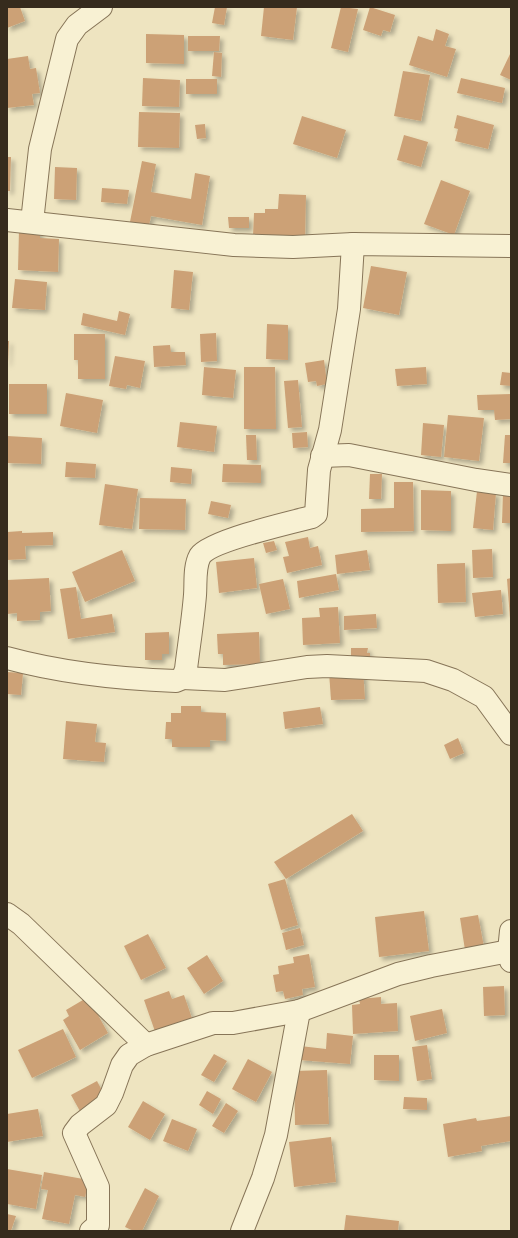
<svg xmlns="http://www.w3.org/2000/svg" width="518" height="1238" font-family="'Times New Roman',serif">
<defs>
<filter id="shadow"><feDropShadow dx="3.5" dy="3.5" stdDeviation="2" flood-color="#0004"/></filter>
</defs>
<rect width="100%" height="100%" fill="#eee4c0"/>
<g fill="#cca176" filter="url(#shadow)">
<path d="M7,7H20L25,21L7,28Z"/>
<path d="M215,7H227L224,25L212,23Z"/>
<path d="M264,7H297L293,40L261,36Z"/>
<path d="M341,7L358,9L348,52L331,48Z"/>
<path d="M370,7L395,15L390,32L383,30L381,36L363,30Z"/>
<path d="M436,29L449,34L445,46L456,49L447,77L409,65L418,36L433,41Z"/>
<path d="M146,34L184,35V64L146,63Z"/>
<path d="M188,36H220L219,51H188Z"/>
<path d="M214,52L222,53L221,77L212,76Z"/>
<path d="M511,52V80L500,75Z"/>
<path d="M28,56L30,69L36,68L40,93L32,94L34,105L7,108V59Z"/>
<path d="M403,71L430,75L421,121L394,116Z"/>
<path d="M143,78L180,80L179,107L142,106Z"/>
<path d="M461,78L505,88L502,103L457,93Z"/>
<rect x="186" y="79" width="31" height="15"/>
<path d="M139,112L180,113L179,148L138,147Z"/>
<path d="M457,115L494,125L488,149L455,141L458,129L454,128Z"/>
<path d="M302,116L346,130L337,158L293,144Z"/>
<path d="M205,124L206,138L197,139L195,125Z"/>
<path d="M404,135L428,142L421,167L397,160Z"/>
<path d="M7,157H11L10,191H7Z"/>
<path d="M142,161L156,164L151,192L191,199L195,173L210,176L202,225L151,216L148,230L129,227Z"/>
<path d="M55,167L77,168L76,200L54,199Z"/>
<path d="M441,180L470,191L454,235L424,224Z"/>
<path d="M102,188L129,190L127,204L101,202Z"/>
<path d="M279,194L306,195L305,238L253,236L254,213H265V209H278Z"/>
<path d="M228,217H249V228H229Z"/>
<path d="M19,230H40V238L59,239L58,272L18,270Z"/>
<path d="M371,266L407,272L399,315L363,308Z"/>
<path d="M174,270L193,272L189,310L171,308Z"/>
<path d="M15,279L47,282L45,310L12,308Z"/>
<path d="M119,311L130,314L125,335L81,325L83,313L117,321Z"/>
<path d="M267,324L288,325V360L266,359Z"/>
<path d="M216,333L217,361L201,362L200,334Z"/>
<path d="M74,334H105V379H78V360H74Z"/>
<path d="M7,341H9L8,363H7Z"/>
<path d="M170,345L171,352H185L186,365L154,367L153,346Z"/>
<path d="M115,356L145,361L140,388L127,385L126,389L109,386Z"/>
<path d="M324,360L327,384L317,386L316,381L308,382L305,363Z"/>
<path d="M204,367L236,370L233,398L202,395Z"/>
<path d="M244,367H275L276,429H244Z"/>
<path d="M426,367L427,384L397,386L395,369Z"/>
<path d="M502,372L511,373V386L500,385Z"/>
<path d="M298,380L302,427L288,428L284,381Z"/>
<rect x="9" y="384" width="38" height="30"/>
<path d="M66,393L103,400L97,433L60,426Z"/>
<path d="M511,394V419L495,420L494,410H478L477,395Z"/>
<path d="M448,415L484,418L479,461L444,457Z"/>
<path d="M180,422L217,426L214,452L177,447Z"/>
<path d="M423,423L444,425L441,457L421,455Z"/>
<path d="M307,432L308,447L293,448L292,433Z"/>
<path d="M246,435H256L257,460H247Z"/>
<path d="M505,435H511V463H503Z"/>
<path d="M7,436L42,438L41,464L7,463Z"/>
<path d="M66,462L96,464L95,478L65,477Z"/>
<path d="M223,464L261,465V483L222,482Z"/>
<path d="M171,467L192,469L191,484L170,482Z"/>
<path d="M370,474H382L381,499H369Z"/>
<path d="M394,482H413L414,531L361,532V509L394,508Z"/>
<path d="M105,484L138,489L132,529L99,525Z"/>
<path d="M421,490L451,491V531L421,530Z"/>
<path d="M477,491L496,493L493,530L473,528Z"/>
<path d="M503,492H511V523H502Z"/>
<path d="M140,498L186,499L185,530L139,529Z"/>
<path d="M211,501L231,505L228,518L208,514Z"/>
<path d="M22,531V533L53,532V545L25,546L26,559L7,560V532Z"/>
<path d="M308,537L310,548L318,546L322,565L287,573L283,557L289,556L285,542Z"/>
<path d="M274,541L277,550L266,553L263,543Z"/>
<path d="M492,549L493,577L473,578L472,550Z"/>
<path d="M122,550L135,581L85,602L72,572Z"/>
<path d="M367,550L370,570L337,574L335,555Z"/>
<path d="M254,558L257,588L219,593L216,562Z"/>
<path d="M465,563L466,602L438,603L437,564Z"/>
<path d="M336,574L339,590L299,598L297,581Z"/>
<path d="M49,578L51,611L40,612V620L17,621V613L7,614V580Z"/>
<path d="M511,578V619H510L507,579Z"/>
<path d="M283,579L290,609L266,614L259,584Z"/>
<path d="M76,587L81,619L112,614L115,632L68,639L60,589Z"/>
<path d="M501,590L503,614L475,617L472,593Z"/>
<path d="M338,607L340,643L303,645L302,618L320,617L319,608Z"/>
<path d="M376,614L377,628L344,630V616Z"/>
<path d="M169,632V654H162V660H145V633Z"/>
<path d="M259,632L260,664L223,665V654H218L217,634Z"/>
<path d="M351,648H368L367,653H370V659L351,661Z"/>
<path d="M363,669L365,699L331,700L329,672Z"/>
<path d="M7,672L23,673L21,695L7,694Z"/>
<path d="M181,706H201V712L226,713V741L210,740V747H172V739H165L166,722H171V713H181Z"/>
<path d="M320,707L323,724L285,729L283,712Z"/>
<path d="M66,721L97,724L95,742L106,743L104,762L63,759Z"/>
<path d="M458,738L464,753L450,759L444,745Z"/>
<path d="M352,814L363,831L286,879L274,862Z"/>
<path d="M285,879L298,925L281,930L268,884Z"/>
<path d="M424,911L429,951L379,957L375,917Z"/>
<path d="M478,915L484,947L465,950L460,918Z"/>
<path d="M300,928L304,945L286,950L282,933Z"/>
<path d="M148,934L166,968L141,980L124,946Z"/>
<path d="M309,954L315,987L302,989L303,995L285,999L283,991L276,992L273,975L279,974L278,966L294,963L293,957Z"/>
<path d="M207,955L223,981L204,994L187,968Z"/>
<path d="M504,986L505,1015L484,1016L483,987Z"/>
<path d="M169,991L172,999L184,995L195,1027L158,1040L144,1000Z"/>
<path d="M88,997L108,1033L80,1050L63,1020L69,1016L66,1010Z"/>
<path d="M381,997V1004L397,1003L398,1031L353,1034L352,1005L360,1004L359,999Z"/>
<path d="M442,1009L447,1033L415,1041L410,1016Z"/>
<path d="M63,1029L76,1057L32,1078L18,1050Z"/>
<path d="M327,1033L353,1036L350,1064L299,1060L300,1046L326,1049Z"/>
<path d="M427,1045L432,1079L417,1081L412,1047Z"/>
<path d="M214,1054L227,1061L214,1082L201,1075Z"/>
<path d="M374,1055H399V1081L374,1080Z"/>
<path d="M248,1059L272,1072L256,1102L232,1089Z"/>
<path d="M327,1070L329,1124L295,1125L294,1071Z"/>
<path d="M97,1081L107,1100L81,1113L71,1095Z"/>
<path d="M207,1091L221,1099L213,1114L199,1105Z"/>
<path d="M404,1097L427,1098V1110L403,1109Z"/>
<path d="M143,1101L165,1114L150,1140L128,1127Z"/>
<path d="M226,1103L238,1111L224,1133L212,1126Z"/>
<path d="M38,1109L43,1136L7,1142V1114Z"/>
<path d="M511,1116V1141L481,1146L482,1151L448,1157L443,1124L476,1118L477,1121Z"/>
<path d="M172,1119L197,1129L188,1151L163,1141Z"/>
<path d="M331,1137L336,1182L294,1187L289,1142Z"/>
<path d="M7,1169L42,1175L36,1209L7,1204Z"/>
<path d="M44,1172L89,1180L85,1197L75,1195L69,1224L42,1219L48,1190L41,1189Z"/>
<path d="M145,1188L159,1196L142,1231H134L125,1227Z"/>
<path d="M7,1214L16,1216L11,1231H7Z"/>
<path d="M346,1215L399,1221L398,1231H344Z"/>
</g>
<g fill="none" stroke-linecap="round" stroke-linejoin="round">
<defs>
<g id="street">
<path d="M7,220L234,245L293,247L353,244L511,246"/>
<path d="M32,222L40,149L67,39L77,25L101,7"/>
<path d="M322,456L349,455L476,480L511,485"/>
<path d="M7,658C62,673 119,679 176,681L183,678L186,669C189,644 193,620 195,595C196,583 194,567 200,556C210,541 292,522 312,517L316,514L319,470L330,430L349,309L353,244"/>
<path d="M183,678L225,680L307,667L327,666L426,671L453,680L484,697L511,734"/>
<path d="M7,914L21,924L146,1045"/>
<path d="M511,931L509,951L511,961"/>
<path d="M91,1231L98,1225V1187L74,1133L80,1125L106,1105L112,1093L122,1065L129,1055L146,1045L213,1023H233L299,1011L398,974L431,966L509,951"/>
<path d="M242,1231L263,1178L276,1135L299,1011"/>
</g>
</defs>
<use href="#street" stroke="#877558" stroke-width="24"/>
<use href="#street" stroke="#f8f1d3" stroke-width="22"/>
</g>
<rect width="518" height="1238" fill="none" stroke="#362b1d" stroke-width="16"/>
</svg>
